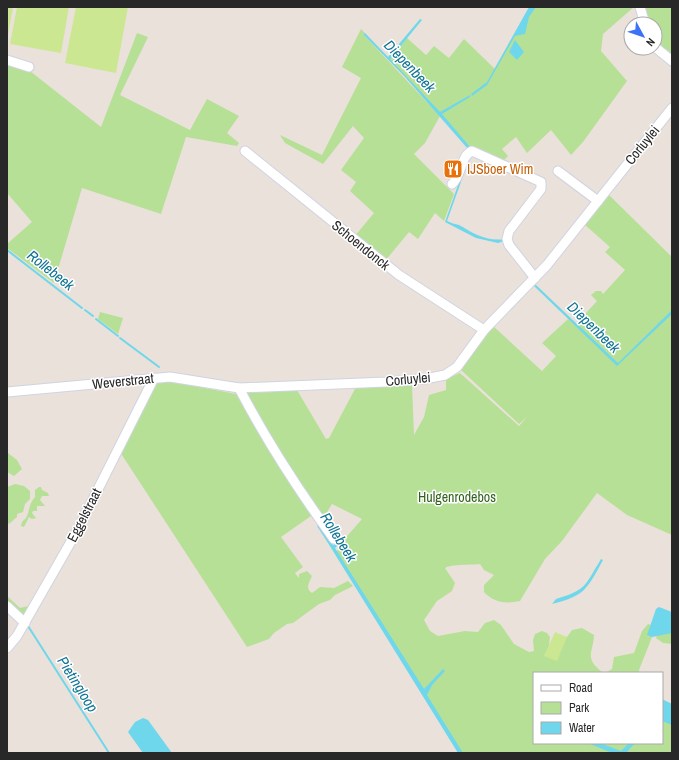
<svg xmlns="http://www.w3.org/2000/svg" width="679" height="760" font-family="'Archivo Narrow',sans-serif">
<rect width="100%" height="100%" fill="#eae1da"/>
<g fill="#b7e097">
<path d="M530,7H634L603,34L601,51L627,81L583,142L571,155L551,130L527,153L516,137L502,149L508,156L503,161L471,148L389,59L407,38L426,55L434,46L449,58L464,39L495,69Z"/>
<path d="M642,7H672V58L655,43V24H647Z"/>
<path d="M361,29L365,33L363,34L440,116L425,143L414,154L454,194L444,221L435,213L418,239L409,232L385,261L354,237L374,213L350,191L356,182L341,170L364,138L353,126L323,164L285,143L280,135L322,155L361,78L342,67Z"/>
<path d="M137,33L148,37L120,95L190,130L207,99L239,116L227,133L239,143L237,146L186,137L161,214L82,188L54,283L7,248V244L32,222L7,193V63L30,71L101,127Z"/>
<path d="M609,195L672,257V535L627,515L597,493L562,541L545,559L520,601C507,604 494,603 484,592V585L494,575L484,570L480,564C472,565 451,564 445,568L455,583L452,591L437,601L424,620L430,631L438,636L465,631L478,632L485,623L494,620L501,625L514,644L529,652L534,651L533,640L535,634L542,631L547,633L550,637L549,645L567,637L572,630L582,628L594,635C593,654 584,657 602,672H607L612,669L614,657L634,653L642,631L648,624L654,626V632L639,670L640,673H534V743H662V714L672,723V753H459L336,553L342,542L362,519L332,504L322,520L242,393L297,390L326,439L329,438L356,387L412,385L414,435L424,417L429,395L446,390V379L460,373L519,426L527,417L519,424L461,370L493,326L542,371L556,356L542,343L568,319L575,325L597,301L591,295L596,291H601L603,294L625,270L605,252L610,247L585,225Z"/>
<path d="M100,312L123,318L118,334L98,319Z"/>
<path d="M169,381L236,394L252,422L311,516L281,537L303,567L295,573L299,578V574L307,571L312,576C309,583 305,588 312,593L320,587L334,588L348,581L353,586L335,595L330,600L319,604L293,623L287,624L274,633L269,639L247,647L120,452L155,383Z"/>
<path d="M7,444L8,453L17,460L22,469L14,476L7,472Z"/>
<path d="M15,484L24,486L30,491V499L25,504L23,512L17,514V517L9,524L7,522V487Z"/>
<path d="M39,487H41L42,490L48,493L49,496H42L40,500L45,506H37V511H33L32,513L36,518L32,519L29,517L24,527L21,526C22,521 23,521 26,518C30,511 28,505 35,497V490Z"/>
<path d="M53,563L55,565L25,614H22L7,603V596L20,608L29,606Z"/>
<path d="M672,626V644L663,643L656,638L659,630Z"/>
</g>
<g fill="#cce792">
<path d="M7,7H13L7,41Z"/>
<path d="M17,7H69L61,53L10,44Z"/>
<path d="M76,7H128L116,73L65,63Z"/>
<path d="M555,632L567,637L557,661L544,656Z"/>
</g>
<g fill="#6ed7eb">
<path d="M529,7H536L529,17L525,34L515,36L487,85L472,96L471,94L487,82Z"/>
<path d="M420,19L422,20L390,59L440,112L470,95V97L442,114L471,148L468,149L406,78L363,34L365,33L388,57Z"/>
<path d="M515,40L524,52L517,60L509,52Z"/>
<path d="M472,155L466,168L447,221C451,223 455,224 459,225C473,233 487,242 504,239V241L498,243L476,238L445,222L465,165Z"/>
<path d="M536,285L618,363L672,310V314L617,366L534,286Z"/>
<path d="M319,525L333,545L340,541L341,542L335,548L424,689L443,669L445,671L432,685L427,695L463,753H458L328,543L317,526Z"/>
<path d="M601,559L603,560C587,589 585,596 552,604L556,599C587,590 585,585 601,559Z"/>
<path d="M659,607L672,612V633L652,637L647,635L656,609Z"/>
<path d="M662,699L672,704V725L662,721Z"/>
<path d="M143,718L148,720L172,753H143L128,732L135,722Z"/>
<path d="M588,743H600L621,751L629,743H635L626,753H612Z"/>
</g>
<g fill="none" stroke-linecap="round" stroke-linejoin="round">
<g stroke="#6ed7eb" stroke-width="2">
<path d="M7,250L82,308"/>
<path d="M85,310L93,316"/>
<path d="M96,319L118,336"/>
<path d="M120,338L159,367"/>
<path d="M28,626L109,753"/>
</g>
<defs>
<g id="minor">
<path d="M640,7L645,24"/>
<path d="M655,47L672,61"/>
<path d="M7,60L29,67"/>
<path d="M245,151L399,275L484,330"/>
<path d="M558,171L598,201"/>
<path d="M452,184C462,176 460,156 472,151L541,182V189L509,231L507,239L509,245L535,278"/>
<path d="M239,388C266,440 299,491 334,539"/>
<path d="M7,392L170,377L239,388L386,382L425,379L445,375L457,367L484,330L547,265L672,108"/>
<path d="M7,606L25,623"/>
<path d="M7,648L17,636L77,531L154,378"/>
</g>
</defs>
<use href="#minor" stroke="#cfd4e1" stroke-width="11"/>
<use href="#minor" stroke="#fff" stroke-width="9"/>
</g>
<defs>
<symbol id="restaurant-square" viewBox="-11 -11 22 22"><rect x="-9" y="-9" width="18" height="18" rx="4" fill="#e8710a" stroke="#fff"/><path d="M-5-6h1v4h1v-4h1v4h1v-4h1v5L-1.5 .5V6h-2V.5L-5-1ZM5-6V6H3V1.5H1.5Q1.5-4 5-6Z" fill="#fff"/></symbol>
</defs>
<g fill-rule="evenodd">
<use href="#restaurant-square" x="442" y="158" width="22" height="22"/>
</g>
<g text-anchor="middle" dominant-baseline="central" stroke-width="3" stroke-linejoin="round" paint-order="stroke">
<g font-size="14" fill="#282828" stroke="#fff">
<text transform="translate(642 145) rotate(-51)">Corluylei</text>
<text transform="translate(361 245) rotate(39)">Schoendonck</text>
<text transform="translate(408 379) rotate(-5)">Corluylei</text>
<text transform="translate(123 381) rotate(-6)">Weverstraat</text>
<text transform="translate(84 515) rotate(-63)">Eggelstraat</text>
</g>
<g font-size="14" fill="#c56008" stroke="#fff" text-anchor="start">
<text x="467" y="169">IJSboer Wim</text>
</g>
<g font-size="14" fill="#31621b" stroke="#fff">
<text x="457" y="497">Hulgenrodebos</text>
</g>
<g font-size="15" font-style="italic" fill="#107494" stroke="#fff">
<text transform="translate(410 66) rotate(46)">Diepenbeek</text>
<text transform="translate(51 270) rotate(38)">Rollebeek</text>
<text transform="translate(594 327) rotate(44)">Diepenbeek</text>
<text transform="translate(339 537) rotate(58)">Rollebeek</text>
<text transform="translate(78 684) rotate(58)">Pietingloop</text>
</g>
</g>
<rect width="679" height="760" fill="none" stroke="#282828" stroke-width="16"/>
<rect x="533" y="672" width="130" height="72" fill="#ffffff" stroke="#a9a9a9"/>
<rect x="541" y="685" width="20" height="6" fill="#ffffff" stroke="#a9a9a9"/>
<text x="569" y="692" font-size="12" fill="#282828">Road</text>
<rect x="541" y="702" width="20" height="12" fill="#b7e097" stroke="#a9a9a9"/>
<text x="569" y="712" font-size="12" fill="#282828">Park</text>
<rect x="541" y="722" width="20" height="12" fill="#6ed7eb" stroke="#a9a9a9"/>
<text x="569" y="732" font-size="12" fill="#282828">Water</text>
<g transform="translate(643 36) rotate(130)"><circle r="19" fill="#ffffff" stroke="#a9a9a9"/>
<path d="M0-3L7 15L0 10L-7 15Z" fill="#3c72f5"/>
<text y="-6" font-size="11" font-weight="bold" text-anchor="middle" fill="#282828">N</text>
</g>
</svg>
